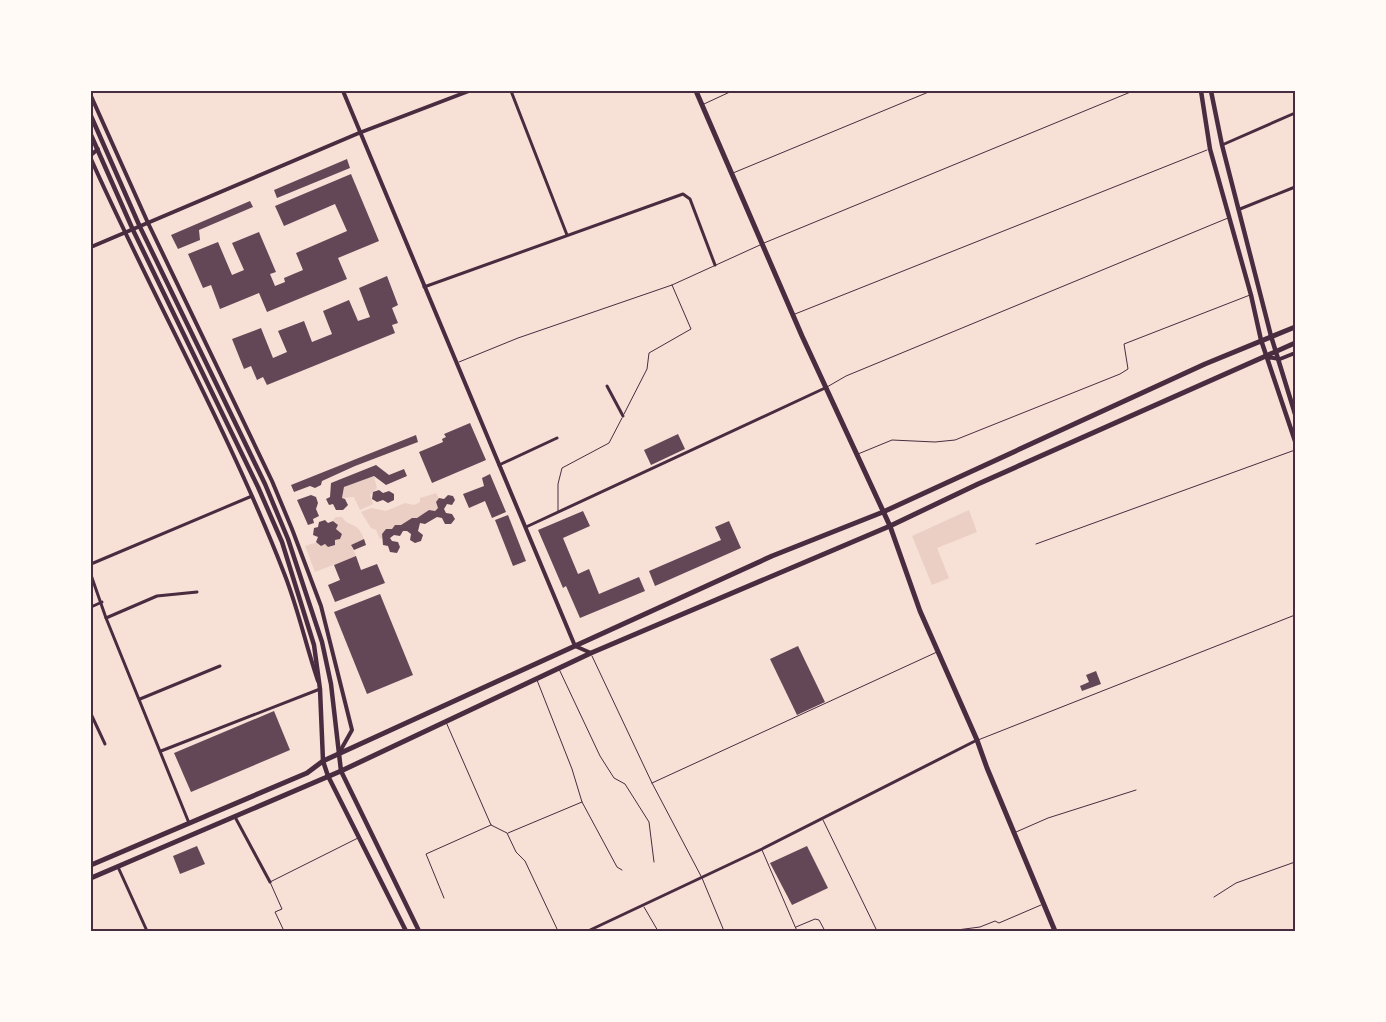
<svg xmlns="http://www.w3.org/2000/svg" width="1386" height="1022" font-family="'Titillium Web',sans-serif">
<rect width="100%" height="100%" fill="#f7e1d7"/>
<g fill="#ebcfc5">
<path d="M374,476L377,488L370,495L373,504L360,510L354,497L342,498L344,487Z"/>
<path d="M436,493L439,498L436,502L438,508L435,511L429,510L417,518H412L401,525H395L392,529H386L383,534L384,538L380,539L376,530L371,528L361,512L371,508L386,511L405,503L414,505L420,502V498Z"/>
<path d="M969,510L977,532L937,548L949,578L932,585L912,536Z"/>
<path d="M336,517H342C349,528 357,520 364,539L351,545L356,556L315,572L305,546C314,543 321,540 328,547L335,545V540L340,539L342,534L336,529L338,525L333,520Z"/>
</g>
<g fill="#644757">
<path d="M347,159L350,168L277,198L274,190Z"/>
<path d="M351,174L379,241L338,258L347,279L267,312L259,293L220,309L211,285L203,288L188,254L218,242L232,275L244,270L232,243L259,232L276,272L270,274L275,286L285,282L284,278L303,270L296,253L347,231L335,204L284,226L275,206Z"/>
<path d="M250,201L253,207L199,230L200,240L178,249L171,235Z"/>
<path d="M387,276L398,305L392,308L398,323L392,325L395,333L267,385L263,377L257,380L251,366L244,369L232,339L261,328L273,358L287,352L278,331L304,321L312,342L332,334L323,311L349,300L358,321L370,317L359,288Z"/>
<path d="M470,423L486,460L432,483L419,452L443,442L442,439L446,437L444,434Z"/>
<path d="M678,434L685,449L651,465L644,450Z"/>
<path d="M416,435L418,442L355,466L322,481L321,485L315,488L310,486L294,492L291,485Z"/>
<path d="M376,465L389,475L404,469L407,476L386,485L374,476L344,487L342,498L345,499L348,505L343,510H336L333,504L329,505L326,499L330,497L331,483Z"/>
<path d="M490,474L506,512L492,518L485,501L469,508L463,494L484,486L482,478Z"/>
<path d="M379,490L383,493L389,491L394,494V500L388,503L383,500L377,502L372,499L373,492Z"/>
<path d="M311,495L316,497L318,503L316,509L319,516L313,519L314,523L308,525L297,500Z"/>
<path d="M448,495L453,496L455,500L452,505L447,504L444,509L446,513L452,514L455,519L451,524H445L442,518L437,517L425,524L420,523L418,531L423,535L421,541L415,543L410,540L411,534L407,531H403L400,536L394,535L390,538L392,541L398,542L400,547L397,553L390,552L388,546L383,545L382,534L386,529H392L395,525H401L412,518H417L429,510L435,511L438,508L436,502L439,498L444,499Z"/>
<path d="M583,511L590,526L563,538L578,574L589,569L599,594L639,577L645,591L580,618L566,586L563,588L538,530Z"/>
<path d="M508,515L526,561L513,566L495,520Z"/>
<path d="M325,520L328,523L333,521L338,525L336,529L342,534L340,539L335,540V545L328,547L325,544L321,546L316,542L318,537L313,535L314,528L318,527L319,522Z"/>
<path d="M729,521L741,548L655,586L649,571L721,540L715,527Z"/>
<path d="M364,539L366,545L354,550L351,545Z"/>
<path d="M356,556L361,570L377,564L385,583L335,602L328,585L340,580L334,565Z"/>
<path d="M380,594L413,675L367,694L334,612Z"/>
<path d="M798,646L825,702L797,715L770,659Z"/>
<path d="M1096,671L1101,684L1082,691L1080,686L1089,682L1086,675Z"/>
<path d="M274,711L290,750L191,792L174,753Z"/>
<path d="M197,846L205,864L180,874L173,856Z"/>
<path d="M807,846L828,888L792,905L770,863Z"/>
</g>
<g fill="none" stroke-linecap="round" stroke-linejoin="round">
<g stroke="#4a2c40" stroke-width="1">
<path d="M704,104L732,91"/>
<path d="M733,173L931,91"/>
<path d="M764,243L1133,91"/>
<path d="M795,314L1207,150"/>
<path d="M459,362L518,338L672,285L760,245"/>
<path d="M827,387L846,376L1228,218"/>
<path d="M624,414L647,369L649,353L691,329L672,285"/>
<path d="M858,454L892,440L935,442L955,440L1120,374L1128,369L1124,344L1250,295"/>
<path d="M558,512V484L562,468L609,443L622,418"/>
<path d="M1036,544L1295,450"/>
<path d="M592,656L652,783L702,878L724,931"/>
<path d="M559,669L600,756L614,778L625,784L649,822L654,862"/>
<path d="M537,680L572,769L582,802L617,867L622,870"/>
<path d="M446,722L491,825L507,833L516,852L525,861L558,931"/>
<path d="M978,740L1295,615"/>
<path d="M652,783L937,652"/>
<path d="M823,820L877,931"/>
<path d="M1016,832L1048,818L1136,790"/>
<path d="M508,833L582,802"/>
<path d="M762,850L797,931"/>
<path d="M1214,897L1236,883L1295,862"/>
<path d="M444,898L426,854L491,825"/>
<path d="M644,907L658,931"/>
<path d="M796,927L815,919L819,920L825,931"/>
<path d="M284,931L275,912L282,909L270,882L358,838"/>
<path d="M949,931L980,927L995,921L999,923L1041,905"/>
</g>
<g stroke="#4a2c40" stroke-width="3">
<path d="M511,91L567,235"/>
<path d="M1222,145L1295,113"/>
<path d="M1240,209L1295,187"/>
<path d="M424,287L683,194L690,199L715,265"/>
<path d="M607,386L623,416"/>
<path d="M499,465L557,438"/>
<path d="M526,527L825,388"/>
<path d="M91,564L252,496"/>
<path d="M91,575L106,618L189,823"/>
<path d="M91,607L102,602"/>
<path d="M106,618L157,596L197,592"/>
<path d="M140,699L220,666"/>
<path d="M91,714L105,744"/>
<path d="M161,751L320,689"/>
<path d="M235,817L270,882"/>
<path d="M118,867L147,931"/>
<path d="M588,931L762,849L977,740"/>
</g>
<g stroke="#4a2c40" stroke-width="4">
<path d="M343,91L575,646L591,653"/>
<path d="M91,96L148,223L272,481L292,529L321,606L352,730L339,753"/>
<path d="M91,155L98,149"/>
<path d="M91,159C153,298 229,431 284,573C298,608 306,646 318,681"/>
<path d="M91,247L359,133L469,91"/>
<path d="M1266,357L1280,359L1295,353"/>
</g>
<g stroke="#4a2c40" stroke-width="4.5">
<path d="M1201,91L1210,149L1251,295L1261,340L1295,441"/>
<path d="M1211,91L1222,145L1271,336L1295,414"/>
<path d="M91,116L140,227L265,484L288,539L322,642L331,684L341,771L419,931"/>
<path d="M91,135L133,230L258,487L282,542L314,645L320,689L323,761L328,776L406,931"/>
</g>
<g stroke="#4a2c40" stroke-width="5">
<path d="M696,91L802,336L890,526L920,611L977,740L987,768L1055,931"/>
<path d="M91,865L307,773L323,761L772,556L883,512L1205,364L1295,327"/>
<path d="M91,878L341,771L591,653L890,526L978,484L1295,343"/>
</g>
</g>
<rect width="1386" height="1022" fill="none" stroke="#fffaf5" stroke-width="185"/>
<rect x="92" y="92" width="1202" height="838" fill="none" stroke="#4a2c40" stroke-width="2"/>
</svg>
